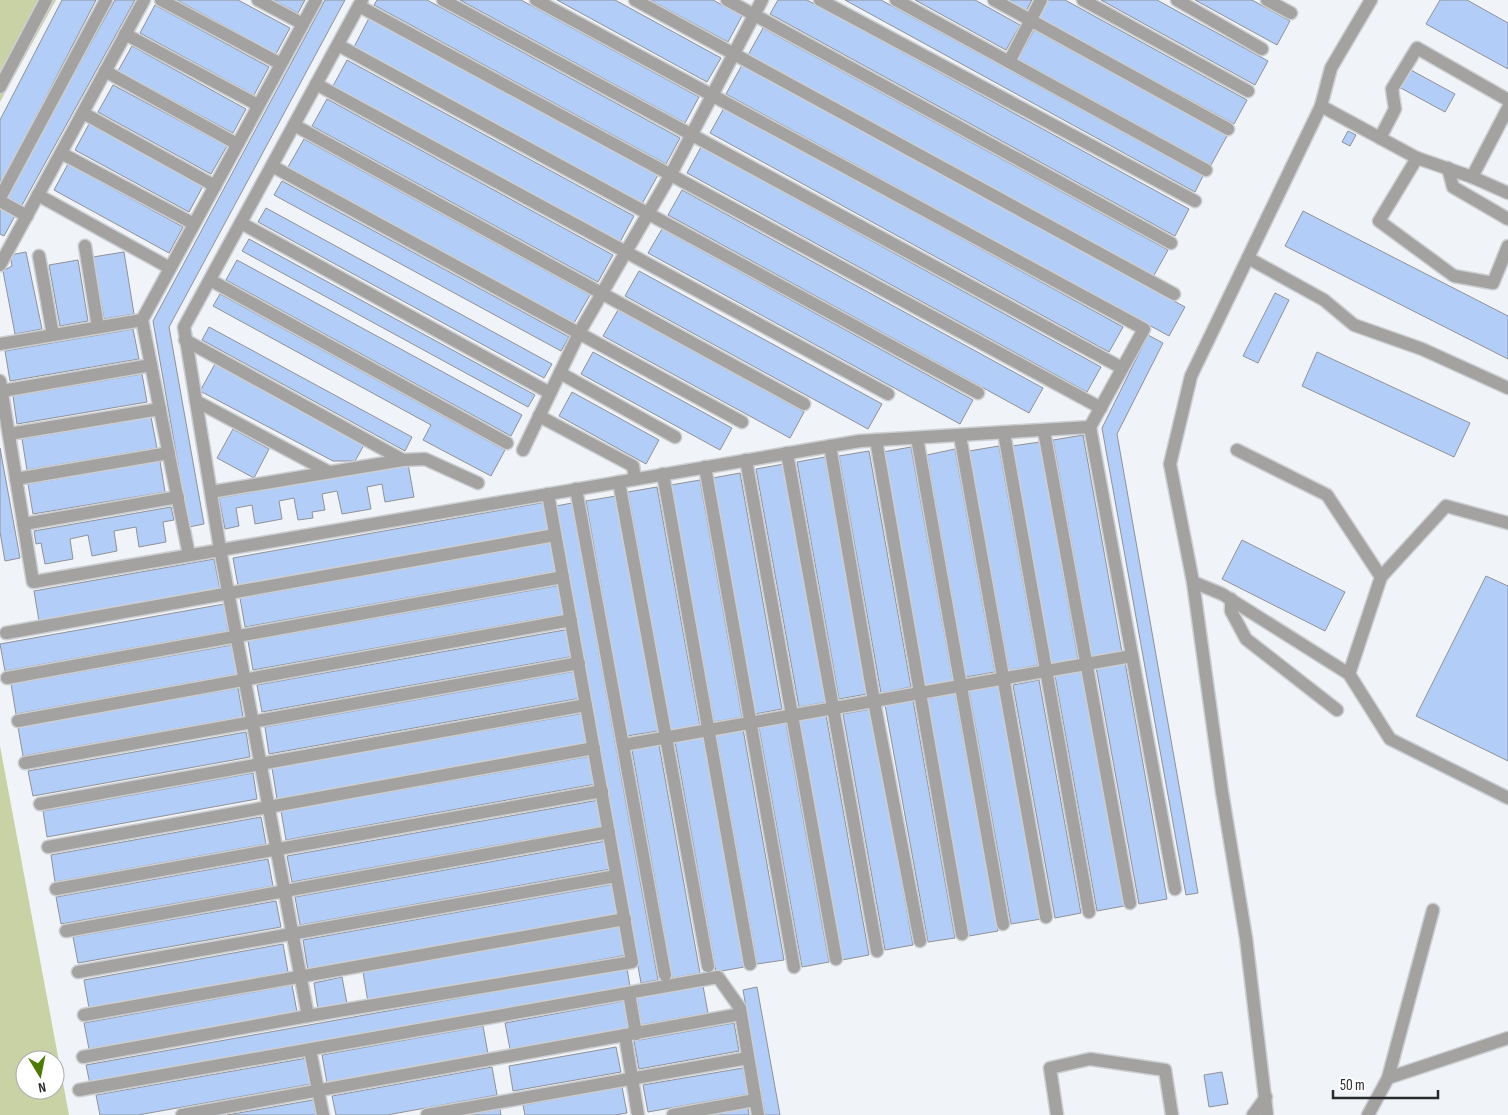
<svg xmlns="http://www.w3.org/2000/svg" width="1508" height="1115" font-family="'Sofia Sans Condensed',sans-serif">
<rect width="100%" height="100%" fill="#f0f3f7"/>
<g fill="#c9d2a5" fill-rule="evenodd">
<path d="M0,0H56L0,102Z"/>
<path d="M0,746L69,1115H0ZM25,1060H55V1090H25Z"/>
</g>
<g fill="#b2cef8" stroke="#909296">
<path d="M62,0H96L0,186V120Z"/>
<path d="M115,0H135L21,207L5,198Z"/>
<path d="M177,0H238L290,28L276,54Z"/>
<path d="M273,0H305L298,13Z"/>
<path d="M325,0H345L169,327L204,524L189,527L153,321Z"/>
<path d="M377,0H427L680,138L666,164L374,5Z"/>
<path d="M460,0H521L699,97L685,123Z"/>
<path d="M557,0H615L721,58L707,82Z"/>
<path d="M650,0H713L742,16L728,42Z"/>
<path d="M778,0H807L1189,209L1175,236L770,14Z"/>
<path d="M845,0H881L1203,176L1195,192Z"/>
<path d="M915,0H975L1020,25L1006,50Z"/>
<path d="M1007,0H1032L1026,11Z"/>
<path d="M1045,0H1065L1247,100L1234,124L1036,16Z"/>
<path d="M1101,0H1157L1268,61L1255,85Z"/>
<path d="M1195,0H1252L1290,21L1277,45Z"/>
<path d="M1440,0H1467L1508,23V69L1426,24Z"/>
<path d="M155,5L269,67L254,95L140,33Z"/>
<path d="M369,18L658,175L642,204L354,47Z"/>
<path d="M763,28L1168,250L1153,277L748,55Z"/>
<path d="M1034,30L1227,136L1211,165L1018,59Z"/>
<path d="M132,46L246,109L233,133L118,71Z"/>
<path d="M347,60L634,216L620,242L333,86Z"/>
<path d="M742,65L1185,307L1169,336L726,94Z"/>
<path d="M1409,69L1455,94L1445,112L1399,87Z"/>
<path d="M113,85L227,146L211,174L98,112Z"/>
<path d="M327,99L613,255L598,282L312,126Z"/>
<path d="M724,108L1123,327L1109,352L710,133Z"/>
<path d="M89,124L203,186L189,212L75,150Z"/>
<path d="M1348,131L1356,135L1350,146L1342,142Z"/>
<path d="M304,139L590,295L574,323L288,167Z"/>
<path d="M701,147L1101,367L1087,392L687,173Z"/>
<path d="M68,164L183,227L169,253L54,190Z"/>
<path d="M282,181L569,337L561,351L274,195Z"/>
<path d="M682,190L1043,388L1029,413L668,215Z"/>
<path d="M0,207L16,214L4,236L0,234Z"/>
<path d="M266,208L552,364L544,378L258,222Z"/>
<path d="M1303,211L1508,316V359L1285,246Z"/>
<path d="M662,229L973,400L960,424L648,253Z"/>
<path d="M249,239L535,395L528,407L242,251Z"/>
<path d="M26,252L42,329L15,334L3,271L12,266L10,255Z"/>
<path d="M124,252L134,314L104,319L93,257Z"/>
<path d="M78,260L88,321L60,326L49,265Z"/>
<path d="M237,260L522,415L511,436L226,280Z"/>
<path d="M639,271L882,404L868,429L625,296Z"/>
<path d="M1275,293L1289,300L1258,363L1243,356Z"/>
<path d="M220,294L505,450L491,476L423,440L431,425L213,306Z"/>
<path d="M618,310L804,412L790,438L603,336Z"/>
<path d="M209,327L412,437L405,451L202,340Z"/>
<path d="M133,329L139,359L10,381L5,351Z"/>
<path d="M1148,335L1163,343L1117,434L1198,893L1186,895L1102,428Z"/>
<path d="M593,352L732,428L720,450L581,374Z"/>
<path d="M1317,352L1470,423L1454,457L1302,386Z"/>
<path d="M215,364L364,445L355,461H333L200,391Z"/>
<path d="M142,374L147,402L17,424L13,396Z"/>
<path d="M572,392L659,440L646,464L559,416Z"/>
<path d="M151,417L157,448L27,470L22,439Z"/>
<path d="M233,429L269,449L254,478L217,458Z"/>
<path d="M1083,435L1122,652L1092,658L1053,440Z"/>
<path d="M1040,442L1078,659L1051,664L1012,446Z"/>
<path d="M999,446L1038,665L1009,671L969,451Z"/>
<path d="M911,447L953,681L924,686L883,452Z"/>
<path d="M0,448L20,558L5,561L0,532Z"/>
<path d="M955,449L995,672L966,677L927,455Z"/>
<path d="M869,451L911,687L881,693L839,456Z"/>
<path d="M825,457L867,694L839,699L797,462Z"/>
<path d="M160,461L165,492L33,514L28,484Z"/>
<path d="M408,464L414,497L385,502L382,484L367,487L371,509L342,514L337,491L322,494L325,510L312,512L313,518L298,520L294,498L279,501L282,519L255,524L252,505L236,508L239,526L225,529L219,498Z"/>
<path d="M784,464L827,702L799,707L756,469Z"/>
<path d="M740,473L782,709L755,714L713,478Z"/>
<path d="M700,480L742,717L714,722L671,485Z"/>
<path d="M657,487L700,726L671,731L628,492Z"/>
<path d="M616,496L658,731L627,736L586,501Z"/>
<path d="M546,502L551,529L238,586L233,558Z"/>
<path d="M572,503L658,980L641,983L556,506Z"/>
<path d="M171,507L174,520L163,522L166,542L139,547L136,527L114,531L117,551L92,556L88,535L70,539L73,559L45,564L41,543L36,544L34,531Z"/>
<path d="M1242,540L1345,592L1325,631L1222,579Z"/>
<path d="M553,542L558,571L245,627L240,598Z"/>
<path d="M214,559L220,589L39,621L34,591Z"/>
<path d="M1486,576L1508,586V761L1416,716Z"/>
<path d="M561,585L566,614L253,670L248,641Z"/>
<path d="M224,604L228,631L5,671L0,644Z"/>
<path d="M570,629L575,656L262,712L257,685Z"/>
<path d="M232,645L238,674L16,714L11,684Z"/>
<path d="M1125,662L1167,899L1139,904L1096,667Z"/>
<path d="M576,671L581,698L269,754L265,727Z"/>
<path d="M1082,671L1124,906L1097,911L1055,676Z"/>
<path d="M1039,680L1081,913L1055,918L1013,685Z"/>
<path d="M999,686L1041,919L1011,924L969,691Z"/>
<path d="M238,688L243,717L23,756L18,727Z"/>
<path d="M955,693L998,931L969,936L927,699Z"/>
<path d="M913,700L955,938L928,942L885,705Z"/>
<path d="M871,709L913,945L885,950L843,714Z"/>
<path d="M584,713L589,743L277,799L272,768Z"/>
<path d="M826,715L869,955L842,960L799,720Z"/>
<path d="M786,723L829,962L802,967L759,728Z"/>
<path d="M743,729L784,960L757,964L716,734Z"/>
<path d="M246,732L250,757L33,796L28,771Z"/>
<path d="M703,737L744,967L716,972L675,742Z"/>
<path d="M659,745L700,973L672,978L632,750Z"/>
<path d="M591,756L596,784L286,840L281,811Z"/>
<path d="M253,773L257,799L47,837L43,811Z"/>
<path d="M599,800L604,826L292,882L287,856Z"/>
<path d="M261,817L266,844L55,882L51,855Z"/>
<path d="M606,841L611,869L300,925L295,897Z"/>
<path d="M268,859L273,886L61,924L56,897Z"/>
<path d="M614,884L620,914L308,970L303,940Z"/>
<path d="M276,901L281,927L78,963L73,937Z"/>
<path d="M622,926L627,955L368,1002L363,972Z"/>
<path d="M283,944L288,972L89,1008L84,980Z"/>
<path d="M627,968L630,987L90,1084L86,1065Z"/>
<path d="M342,977L347,1004L318,1009L314,983Z"/>
<path d="M292,985L297,1012L89,1049L84,1023Z"/>
<path d="M703,986L708,1013L641,1025L637,998Z"/>
<path d="M757,987L780,1115H765L743,990Z"/>
<path d="M624,1001L628,1028L510,1049L505,1023Z"/>
<path d="M734,1023L739,1051L639,1069L634,1041Z"/>
<path d="M483,1026L488,1054L327,1083L322,1055Z"/>
<path d="M616,1047L621,1072L513,1091L509,1066Z"/>
<path d="M307,1058L311,1084L138,1115H100L96,1095Z"/>
<path d="M492,1067L497,1095L387,1115H336L332,1096Z"/>
<path d="M743,1068L748,1094L648,1112L643,1085Z"/>
<path d="M1222,1072L1228,1104L1209,1107L1204,1075Z"/>
<path d="M622,1087L627,1113L615,1115H525L523,1105Z"/>
<path d="M313,1100L316,1115H227Z"/>
<path d="M748,1108L749,1115H709Z"/>
<path d="M500,1109L501,1115H465Z"/>
</g>
<g fill="none" stroke-linecap="round" stroke-linejoin="round">
<defs>
<g id="minor">
<path d="M161,0L281,64"/>
<path d="M258,0L303,24"/>
<path d="M443,0L1122,368"/>
<path d="M536,0L1144,329L1090,427"/>
<path d="M635,0L1174,294"/>
<path d="M727,0L1171,243"/>
<path d="M820,0L1195,201"/>
<path d="M896,0L1206,170"/>
<path d="M994,0L1228,129"/>
<path d="M1083,0L1248,91"/>
<path d="M1177,0L1262,49"/>
<path d="M1267,0L1291,13"/>
<path d="M359,6L1101,408"/>
<path d="M125,34L258,105"/>
<path d="M338,45L978,393"/>
<path d="M1009,62L1041,0"/>
<path d="M105,71L237,144"/>
<path d="M316,84L888,394"/>
<path d="M0,87L46,0"/>
<path d="M1321,106L1417,158L1472,177L1508,193"/>
<path d="M83,113L215,186"/>
<path d="M294,125L804,404"/>
<path d="M1380,138L1395,109L1392,89L1417,48L1508,100"/>
<path d="M61,153L194,224"/>
<path d="M1417,158L1379,221L1454,276L1493,283L1508,246"/>
<path d="M272,166L742,422"/>
<path d="M1448,168L1453,187L1508,219"/>
<path d="M1472,177L1508,108"/>
<path d="M38,195L170,268"/>
<path d="M0,198L106,0"/>
<path d="M0,201L27,216"/>
<path d="M241,223L550,393"/>
<path d="M85,246L98,327"/>
<path d="M39,256L53,335"/>
<path d="M1248,258L1324,300L1354,325L1422,349L1508,388"/>
<path d="M0,265L144,0"/>
<path d="M210,280L507,443"/>
<path d="M185,340L403,460L211,492"/>
<path d="M0,344L142,320"/>
<path d="M560,373L675,437"/>
<path d="M0,381L33,582L860,441L1090,427L1175,889"/>
<path d="M2,391L151,365"/>
<path d="M196,401L329,472"/>
<path d="M539,416L633,466L635,479"/>
<path d="M1044,431L1130,903"/>
<path d="M1004,433L1089,912"/>
<path d="M9,434L160,409"/>
<path d="M960,436L1046,917"/>
<path d="M917,438L1003,924"/>
<path d="M876,440L962,934"/>
<path d="M830,446L874,701L920,941"/>
<path d="M523,450L579,333L671,174L762,0"/>
<path d="M1237,450L1327,495L1381,577L1349,674"/>
<path d="M787,453L877,951"/>
<path d="M403,460L425,459L478,483"/>
<path d="M746,460L836,959"/>
<path d="M705,467L794,967"/>
<path d="M663,474L750,964"/>
<path d="M16,479L169,453"/>
<path d="M619,482L708,966"/>
<path d="M576,489L665,975"/>
<path d="M24,524L178,497"/>
<path d="M189,555L142,320L316,0"/>
<path d="M1381,577L1446,506L1508,523"/>
<path d="M1193,582L1222,594L1349,674L1390,739L1508,798"/>
<path d="M1231,599V611L1246,639L1337,710"/>
<path d="M6,633L555,535"/>
<path d="M7,678L563,577"/>
<path d="M18,721L571,620"/>
<path d="M623,745L1132,656"/>
<path d="M25,763L579,663"/>
<path d="M40,804L586,705"/>
<path d="M48,847L594,748"/>
<path d="M56,889L602,791"/>
<path d="M66,931L609,832"/>
<path d="M78,972L616,876"/>
<path d="M629,993L636,1034"/>
<path d="M84,1015L625,919"/>
<path d="M308,1016L220,549L184,327L362,0"/>
<path d="M625,1035L638,1115"/>
<path d="M310,1050L323,1115"/>
<path d="M83,1057L308,1016L632,962L548,494"/>
<path d="M1388,1078L1508,1038"/>
<path d="M79,1090L718,977L740,1008L758,1115"/>
<path d="M182,1115L741,1014"/>
<path d="M427,1115L748,1058"/>
<path d="M673,1115L755,1100"/>
<path d="M1057,1115L1050,1068L1090,1059L1165,1070L1172,1115"/>
<path d="M1253,1115L1266,1097"/>
<path d="M1267,1115L1246,938L1222,792L1193,582L1170,464L1191,376L1321,106L1331,68L1371,0"/>
<path d="M1368,1115L1388,1078L1433,910"/>
</g>
</defs>
<use href="#minor" stroke="#cccfd2" stroke-width="15"/>
<use href="#minor" stroke="#a4a2a1" stroke-width="12"/>
</g>
<g transform="translate(40 1075) rotate(170)"><circle r="24" fill="#ffffff" stroke="#a9aaab"/>
<path d="M0-4L9 19L0 12L-9 19Z" fill="#4d7a00"/>
<text y="-8" font-size="14" font-weight="bold" text-anchor="middle" fill="#292a2c">N</text>
</g>
<path d="M1333 1090v8h105v-8" fill="none" stroke="#292a2c" stroke-width="2.5"/>
<text x="1340" y="1090" font-size="15" fill="#292a2c" stroke="#ffffff" stroke-width="4" paint-order="stroke">50 m</text>
</svg>
